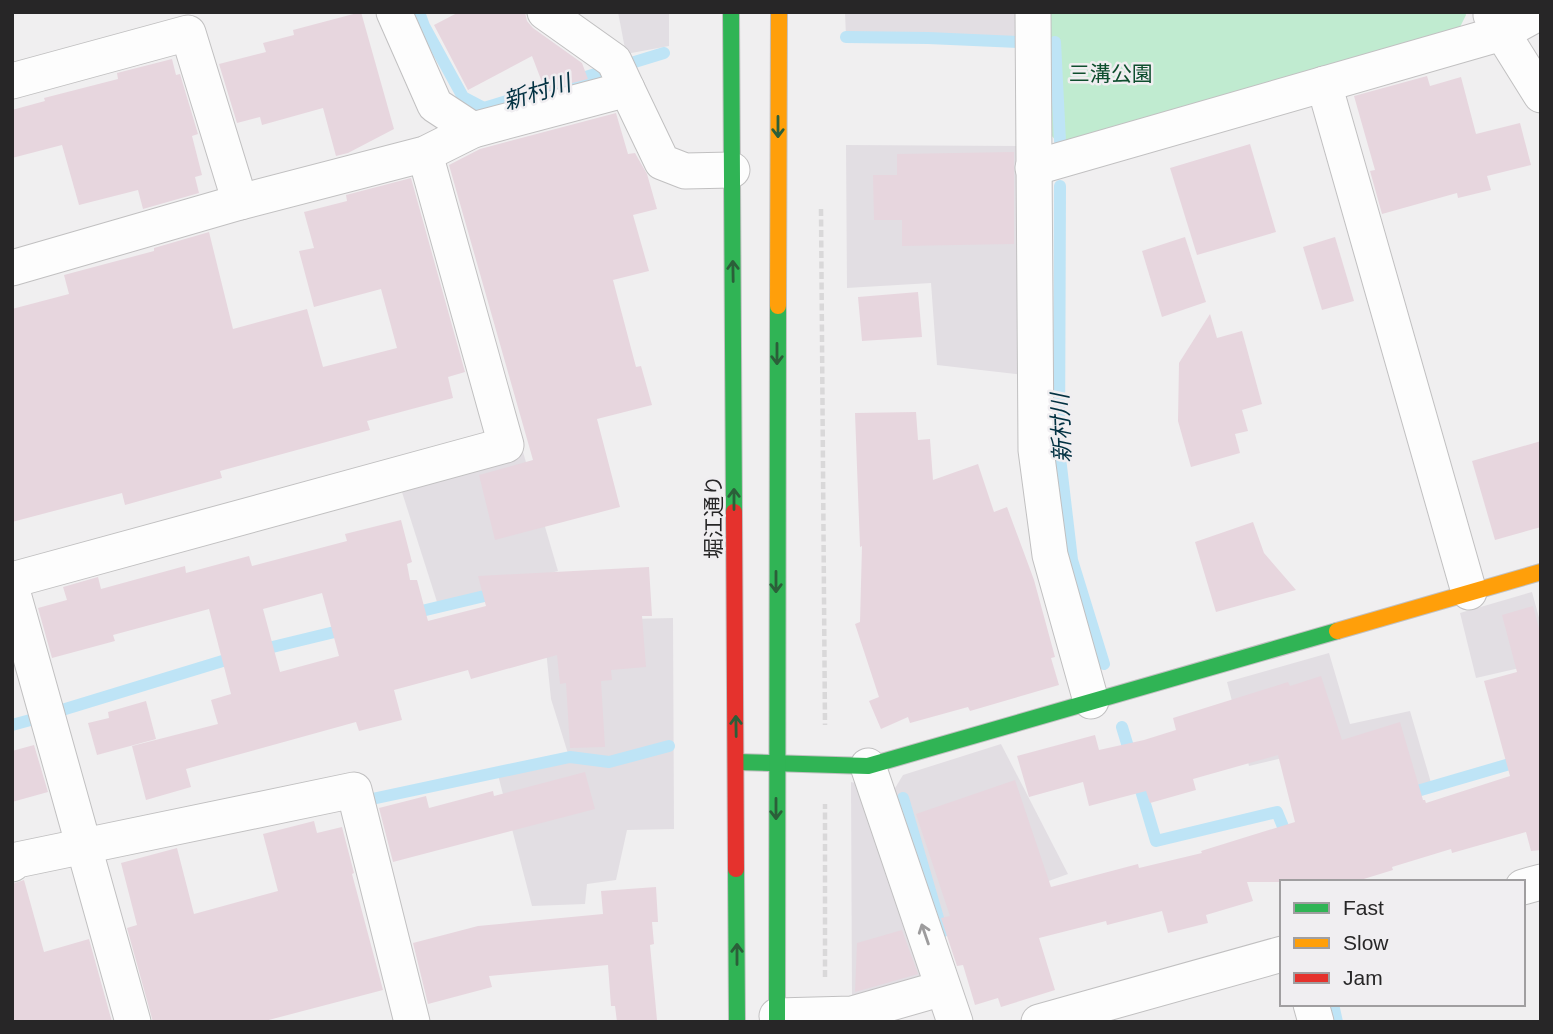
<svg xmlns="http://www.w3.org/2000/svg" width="1553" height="1034" font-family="Helvetica,'Noto Sans JP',sans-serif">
<rect width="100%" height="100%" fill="#f0eff0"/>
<g fill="#e2dee3">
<path d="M618,12H669V46L626,54Z"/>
<path d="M845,12H1020V42L928,38L846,37Z"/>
<path d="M846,145L1021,146L1025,375L937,365L931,283L847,288Z"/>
<path d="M523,452L558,571L438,605L400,486Z"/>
<path d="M1532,592L1541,625V663L1476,678L1460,613Z"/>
<path d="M673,618L674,829L627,830L616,880L587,884L585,904L532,906L498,775L570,760L551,699L543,621Z"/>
<path d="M1329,653L1350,724L1410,711L1432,786L1360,807L1340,744L1249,766L1227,682Z"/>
<path d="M1001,744L1068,874L935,922L889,798L903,775Z"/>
<path d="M851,782L860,784L930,985L852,1006Z"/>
</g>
<path fill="#c0ebd0" d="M1047,12H1465L1466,15L1456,35L1064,150L1051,135Z"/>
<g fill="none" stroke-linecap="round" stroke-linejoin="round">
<g stroke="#bee4f6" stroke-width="12">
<path d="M419,12L424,26L463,97L484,108L664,53"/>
<path d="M846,37L928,38L1020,42"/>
<path d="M1055,42L1060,141"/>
<path d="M1060,186L1059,449L1072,560L1104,664"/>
<path d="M409,614L497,593"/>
<path d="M260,650L347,629"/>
<path d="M62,710L239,656"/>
<path d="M12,725L34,719"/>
<path d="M1122,727L1132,760"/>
<path d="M1137,777L1156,841L1277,812L1288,839"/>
<path d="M1407,794L1520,761"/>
<path d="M903,798L942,932"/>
<path d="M372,799L570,757L609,762L669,746"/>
<path d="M1333,1004L1337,1022"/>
</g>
</g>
<g fill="#e7d6de" fill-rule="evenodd">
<path d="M361,12L394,129L348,153L336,156L323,108L262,125L260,117L237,123L219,64L266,52L263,43L294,35L293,30Z"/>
<path d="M459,12H525L527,21L533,28L582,63L588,79L545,90L532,56L468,90L434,25Z"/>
<path d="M172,59L176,75L180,74L198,134L192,136L202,175L195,177L199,193L143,209L138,190L79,205L62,145L12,158V110L45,101L44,98L118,79L117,73Z"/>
<path d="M1427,76L1430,86L1461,77L1476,134L1520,123L1531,165L1487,176L1491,190L1458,198L1457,193L1382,214L1370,171L1375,170L1354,96Z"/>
<path d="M616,113L628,154L635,153L647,174L657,209L633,215L649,271L613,280L636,367L641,366L652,405L597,419L620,507L495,540L479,475L533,460L449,165L480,149Z"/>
<path d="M1250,144L1276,232L1197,255L1170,168Z"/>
<path d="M1014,152V244L902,246V220H874L873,175H897V154Z"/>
<path d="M411,178L465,372L448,377L453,398L367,421L370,430L220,471L222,478L125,505L122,493L12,522V309L69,294L64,275L154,251V248L209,232L233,329L307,309L323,367L397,348L381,289L314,307L299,251L314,248L304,212L347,201L346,195Z"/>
<path d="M1185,237L1206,302L1162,317L1142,251Z"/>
<path d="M1335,237L1354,301L1322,310L1303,247Z"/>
<path d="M918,292L922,337L862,341L858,297Z"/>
<path d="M1210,314L1217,338L1242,331L1262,404L1242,410L1248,431L1235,434L1240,453L1191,467L1178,421L1179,363Z"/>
<path d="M916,412L918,440L930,439L933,480L978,464L994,512L1007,507L1034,580L1055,657L1051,658L1059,685L970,711L968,707L910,723L908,717L881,729L869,701L879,697L855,624L860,622L862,546L860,547L855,413Z"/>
<path d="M1541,441V527L1495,540L1472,461Z"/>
<path d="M401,520L412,562L407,564L410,580H417L428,621L486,606L478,576L649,567L652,616H642L646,667L611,670L612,680L601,681L605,747L570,748L566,683L560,684L557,655L471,679L468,670L394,690L402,720L359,731L356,722L186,769L191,787L146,800L132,746L218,724L211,700L231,694L209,609L113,635L115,641L52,658L38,608L67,600L63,587L98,577L101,589L185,566L186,573L249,556L252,566L347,541L345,534ZM322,593L339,656L280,672L263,609Z"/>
<path d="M1253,522L1264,553L1296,590L1216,612L1195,542Z"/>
<path d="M1533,606L1541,636V850L1531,851L1526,832L1452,853L1451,849L1392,867L1393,870L1354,882H1247L1253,901L1206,915L1208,923L1168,933L1162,911L1107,925L1106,921L1039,938L1055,990L1001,1007L998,998L975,1005L963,965L957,966L941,918L950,916L916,814L1015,780L1051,887L1138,864L1139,868L1202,853L1201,851L1295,822L1278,755L1193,779L1196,790L1150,803L1146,791L1089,806L1083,782L1029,797L1017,756L1095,735L1099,750L1144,740L1176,730L1173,718L1288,682L1290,686L1321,676L1342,740L1400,722L1423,800H1425L1426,803L1510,776L1484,681L1517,672L1502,615Z"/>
<path d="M146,701L156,739L97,755L88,723L109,718L108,712Z"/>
<path d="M34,745L48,792L12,802V751Z"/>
<path d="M585,772L595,809L393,862L379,808L426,796L429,808L493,791L494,796Z"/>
<path d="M314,821L317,833L342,827L354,873L352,874L383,990L261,1022H153L127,928L137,925L121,863L177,848L194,914L278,891L263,834Z"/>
<path d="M24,880L44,952L89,939L112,1022H12V884Z"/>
<path d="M656,887L658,922H652L654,944L650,945L657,1020L617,1022L615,1006H611L608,965L489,976L492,987L428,1004L413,943L478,926L603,914L601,891Z"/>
<path d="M902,930L918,974L855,992L857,943Z"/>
</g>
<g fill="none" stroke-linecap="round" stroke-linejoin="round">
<defs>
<g id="street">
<path d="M394,12L435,105L473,130"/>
<path d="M545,12L614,61L627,89"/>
<path d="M1033,12L1036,450L1050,555L1091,701"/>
<path d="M1491,15L1541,95"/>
<path d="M12,81L188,33L240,202"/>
<path d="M1324,84L1469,592"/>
<path d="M1033,168L1502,33L1540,12"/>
<path d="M12,268L240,202L425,154L473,130L627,89L662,162L685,171L732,170"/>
<path d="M12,580L506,445L425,154"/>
<path d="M12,590L133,1022"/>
<path d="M868,766L955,1022"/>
<path d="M12,864L17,860L354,790L412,1022"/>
<path d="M1523,887L1541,882"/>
<path d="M1311,1004L1316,1022"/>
<path d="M777,1016L852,1014L943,988"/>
<path d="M1039,1022L1282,954"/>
</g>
<g id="fast">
<path d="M731,12L734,512"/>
<path d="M736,762L868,766L1337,631"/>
<path d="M736,869L737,1022"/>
<path d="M777,1022L778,306"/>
</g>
<g id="slow">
<path d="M778,306L779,12"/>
<path d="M1337,631L1541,572"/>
</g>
<path id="jam" d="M734,512L736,869"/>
</defs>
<use href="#street" stroke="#c1c0c1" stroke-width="37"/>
<use href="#fast" stroke="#c1c0c1" stroke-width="18"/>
<use href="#slow" stroke="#c1c0c1" stroke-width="18"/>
<use href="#jam" stroke="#c1c0c1" stroke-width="18"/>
<g stroke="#d9d8d9" stroke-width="4.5" stroke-dasharray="7 3.5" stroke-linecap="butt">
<path d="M821,209L825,725"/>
<path d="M825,977V804"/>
</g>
<use href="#street" stroke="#fdfdfd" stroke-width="35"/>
<use href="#fast" stroke="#30b455" stroke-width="16"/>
<use href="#slow" stroke="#ff9f0a" stroke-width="16"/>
<use href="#jam" stroke="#e5322d" stroke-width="16"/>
</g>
<defs><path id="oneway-shaft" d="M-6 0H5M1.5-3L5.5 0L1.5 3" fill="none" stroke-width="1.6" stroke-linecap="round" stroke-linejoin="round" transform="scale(1.75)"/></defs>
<g stroke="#2b5f39">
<use href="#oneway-shaft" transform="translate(778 127) rotate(90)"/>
<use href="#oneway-shaft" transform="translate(733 271) rotate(-91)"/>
<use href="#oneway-shaft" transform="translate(777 354) rotate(90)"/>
<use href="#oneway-shaft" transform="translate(734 499) rotate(-90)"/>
<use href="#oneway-shaft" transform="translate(776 582) rotate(90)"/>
<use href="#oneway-shaft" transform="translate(736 726) rotate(-91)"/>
<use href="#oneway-shaft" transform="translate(776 809) rotate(90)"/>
<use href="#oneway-shaft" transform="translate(737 954) rotate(-90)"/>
</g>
<use stroke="#9d9c9d" href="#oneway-shaft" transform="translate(925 934) rotate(-109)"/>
<g text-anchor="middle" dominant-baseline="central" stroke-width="5" stroke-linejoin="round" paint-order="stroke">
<g font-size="21" fill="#0e4e2e" stroke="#f0eef1">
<text x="1111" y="73">三溝公園</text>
</g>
<g font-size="21" fill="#272627" stroke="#f0eef1">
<text transform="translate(713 517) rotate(-90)">堀江通り</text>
</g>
<g font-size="23" font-style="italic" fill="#013041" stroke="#f0eef1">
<text transform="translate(537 92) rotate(-17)">新村川</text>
<text transform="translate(1061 428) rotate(-92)">新村川</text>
</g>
</g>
<rect width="1553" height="1034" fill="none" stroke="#272627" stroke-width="28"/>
<rect x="1280" y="880" width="245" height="126" fill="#f0eef1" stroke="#a09ea0" stroke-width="2"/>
<rect x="1294" y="903" width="35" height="10" fill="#30b455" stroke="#a09ea0" stroke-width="2"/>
<text x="1343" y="915" font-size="21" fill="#272627">Fast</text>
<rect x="1294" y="938" width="35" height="10" fill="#ff9f0a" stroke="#a09ea0" stroke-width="2"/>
<text x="1343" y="950" font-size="21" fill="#272627">Slow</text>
<rect x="1294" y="973" width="35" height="10" fill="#e5322d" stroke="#a09ea0" stroke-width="2"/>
<text x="1343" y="985" font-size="21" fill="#272627">Jam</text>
</svg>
